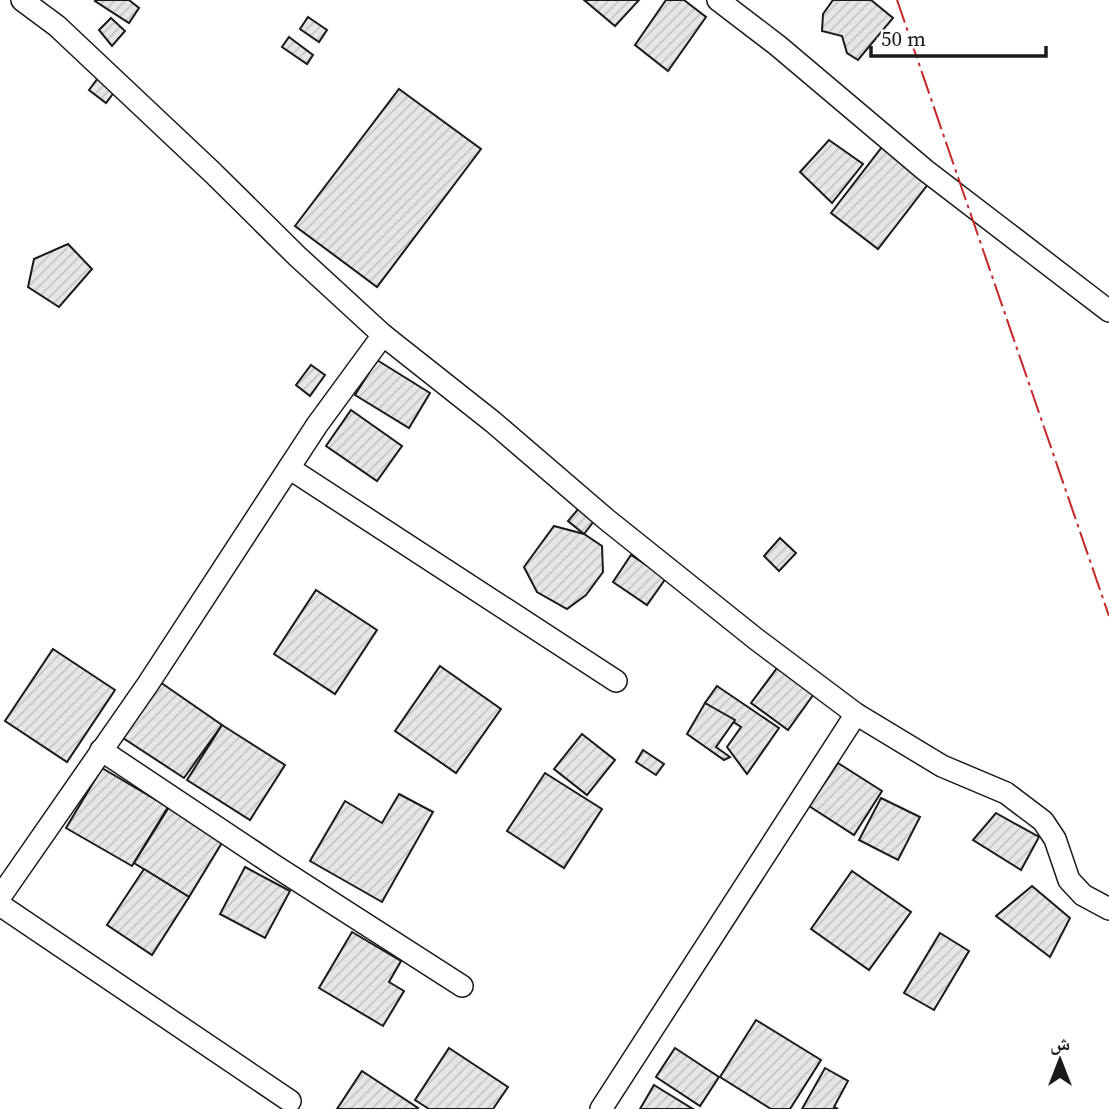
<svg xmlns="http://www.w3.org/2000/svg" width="1109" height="1109" font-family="'Source Serif 4','Noto Naskh Arabic',serif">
<defs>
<pattern id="building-hatch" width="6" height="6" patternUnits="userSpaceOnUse" patternTransform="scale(1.75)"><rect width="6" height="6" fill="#e6e6e6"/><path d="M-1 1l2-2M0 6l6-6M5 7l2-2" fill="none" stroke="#c5c5c5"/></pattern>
</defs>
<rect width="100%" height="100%" fill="#fff"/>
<g fill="url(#building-hatch)" stroke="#1a1a1a" stroke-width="2">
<path d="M96,0H129L139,8L129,23L95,1Z"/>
<path d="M584,0H639L615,26Z"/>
<path d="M666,0H684L706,17L668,71L635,45Z"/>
<path d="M833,0H871L893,18L858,60L847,53L842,36L822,31L823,14Z"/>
<path d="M308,17L327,30L319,42L300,29Z"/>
<path d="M111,18L125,31L112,46L99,30Z"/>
<path d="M289,37L313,55L307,64L282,47Z"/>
<path d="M98,78L115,91L106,103L89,90Z"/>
<path d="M399,89L481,149L377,287L295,226Z"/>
<path d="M829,140L863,164L832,203L800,172Z"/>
<path d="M882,147L929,183L878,249L831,213Z"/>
<path d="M68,244L92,269L59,307L28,287L34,259Z"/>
<path d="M377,360L430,393L409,428L355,395Z"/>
<path d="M311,365L325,375L310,396L296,385Z"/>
<path d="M351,410L402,446L377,481L326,446Z"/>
<path d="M579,508L594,521L584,534L568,521Z"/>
<path d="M554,526L584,534L602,546L603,572L586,595L567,609L537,592L524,567Z"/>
<path d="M780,538L796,553L779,571L764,556Z"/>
<path d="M631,555L666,578L647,605L613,582Z"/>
<path d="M316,590L377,630L335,694L274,654Z"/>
<path d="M53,649L115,690L67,762L5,721Z"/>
<path d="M780,664L816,691L788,730L751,703Z"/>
<path d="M440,666L501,709L456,773L395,731Z"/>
<path d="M160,682L222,725L184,778L123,738Z"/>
<path d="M717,686L779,728L747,774L727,747L741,727L705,703Z"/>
<path d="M705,703L735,720L716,747L730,757L724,760L687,734Z"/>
<path d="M222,725L285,765L250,820L187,780Z"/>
<path d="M582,734L615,760L587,795L554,769Z"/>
<path d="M643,750L664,764L656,775L636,762Z"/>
<path d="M838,763L882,791L854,835L809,806Z"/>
<path d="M102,768L168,807L132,866L66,828Z"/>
<path d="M545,773L602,809L564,868L507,831Z"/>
<path d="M399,794L433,812L382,902L310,861L345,801L382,823Z"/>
<path d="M881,798L920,817L898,860L859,840Z"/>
<path d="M169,807L223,841L189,897L134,863Z"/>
<path d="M996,813L1039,837L1021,870L973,840Z"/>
<path d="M245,867L290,891L265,938L220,914Z"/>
<path d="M144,869L189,897L152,955L107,925Z"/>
<path d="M852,871L911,912L869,970L811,929Z"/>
<path d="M1032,886L1070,918L1050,957L996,916Z"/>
<path d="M352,932L401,961L389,982L404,991L383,1026L319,988Z"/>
<path d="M940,933L969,951L934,1010L904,993Z"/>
<path d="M756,1020L821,1060L790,1109H771L720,1077Z"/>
<path d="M449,1048L508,1087L493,1109H429L415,1100Z"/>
<path d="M675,1048L719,1077L700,1106L656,1077Z"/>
<path d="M825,1068L848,1081L834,1107L838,1109H802Z"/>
<path d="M362,1071L418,1108L417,1109H337Z"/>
<path d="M654,1085L693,1109H640Z"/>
</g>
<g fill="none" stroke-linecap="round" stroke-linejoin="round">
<defs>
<g id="minor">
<path d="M22,0L57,26L213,173L297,256L383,335L493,422L606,519L756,639L856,714L942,766L1006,793L1043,821L1055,839L1069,880L1083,895L1109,909"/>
<path d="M718,0L777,45L925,170L1109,311"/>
<path d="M289,468L616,681"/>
<path d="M101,750L275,866L462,986"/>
<path d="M0,897L148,684L317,425L383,335"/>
<path d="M0,905L290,1101"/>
<path d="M601,1109L856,714"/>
</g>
</defs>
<use href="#minor" stroke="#1a1a1a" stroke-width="24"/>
<use href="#minor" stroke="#fff" stroke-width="21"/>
<path stroke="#c62828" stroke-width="2" stroke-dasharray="24 5 3.5 5" stroke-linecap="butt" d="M897,0L1109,616"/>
</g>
<g transform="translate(1060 1060)" stroke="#ffffff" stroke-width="5" paint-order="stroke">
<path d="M0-5L12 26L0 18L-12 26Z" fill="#1a1a1a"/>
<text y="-10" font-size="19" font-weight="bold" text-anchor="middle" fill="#1a1a1a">ش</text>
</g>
<path d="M871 46v10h175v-10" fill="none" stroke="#1a1a1a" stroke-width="3.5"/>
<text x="881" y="46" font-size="21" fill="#1a1a1a" stroke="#ffffff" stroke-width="5" paint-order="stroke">50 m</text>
</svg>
